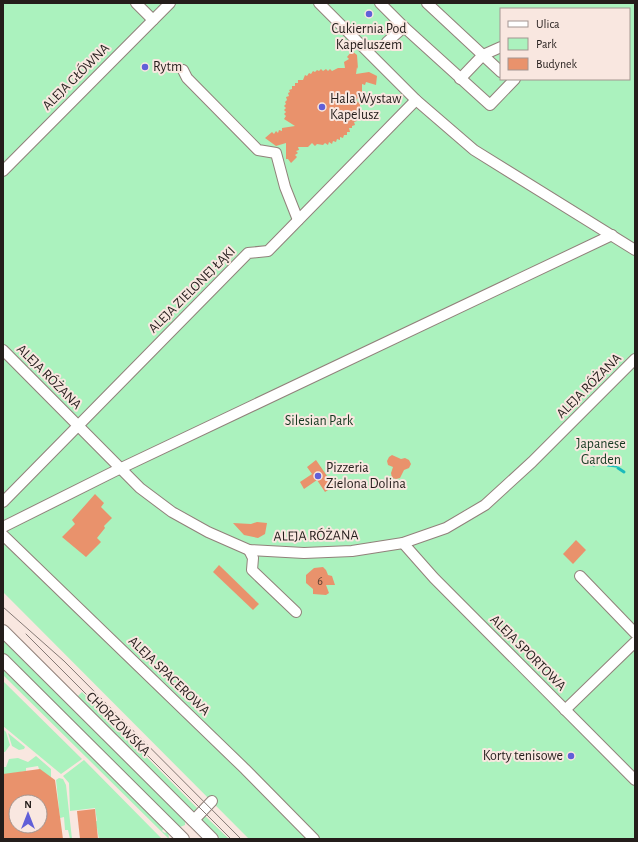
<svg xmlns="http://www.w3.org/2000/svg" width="638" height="842" font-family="'Alegreya Sans',sans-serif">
<rect width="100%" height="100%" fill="#f9e7e0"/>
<g fill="#abf2be" fill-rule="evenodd">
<path d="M3,3H635V839H249L3,592ZM501,9H629V79H501Z"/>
<path d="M3,638L185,820V825L180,827L176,824L3,653Z"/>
<path d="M3,667L164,828L162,831L165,833L168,831L169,839L3,675Z"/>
<path d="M3,681L82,759L61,774L3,726Z"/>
<path d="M82,692L200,811L194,814L77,697Z"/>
<path d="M3,729L6,732L10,745L5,752H3Z"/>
<path d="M8,733L25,747L24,749L19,750L12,746Z"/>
<path d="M36,756L51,769V778L39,769L38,766L26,768V771L3,775V767H6L9,759L18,758L28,762Z"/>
<path d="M84,760L162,839H99L97,828H94L93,822L97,821L95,808L70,811L69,783L63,776Z"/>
<path d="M59,778L63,779L66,785L72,839H70L68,830H65L64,817L60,818L56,780Z"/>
<path d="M203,814L229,839H220L200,820Z"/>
</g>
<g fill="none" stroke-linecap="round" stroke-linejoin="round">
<g stroke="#1bbabc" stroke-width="3">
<path d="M591,463L594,465L603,461L608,465L616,466"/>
<path d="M618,468L624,472"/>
</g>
</g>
<g fill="#e9926c" fill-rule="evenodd">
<path d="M352,51L357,55L358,69L357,67L356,74L369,72L377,76L376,85L366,82L365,85L362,84V94L356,100L360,104V109L358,110L359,113L357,114L358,117L355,118L357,121L354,122L355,125L352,126V128H349L350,132H347V135H344L343,138L340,137V140L337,139L336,142L333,141L332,144L329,142L328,145L325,143L323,145L317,144L315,146L312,143L308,147H298L299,150L296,151L298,153L295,155L297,157L291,163L288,159H286V143L276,146L265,138L272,132L274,134L276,131L278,133L279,130L282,131V128L295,126L284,119L286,116L284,114L286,112L284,110L286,108L284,106L286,104L285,102L287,100L286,97L289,96L288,93L290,92L289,90L292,89V86H295V83H298V80H303L305,75L307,76L309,73L311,74L313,71L315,72L317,70L319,71L321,69L323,71L326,69L328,71L330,69L332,71L338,68H345L344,62L349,59L347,57Z"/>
<path d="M392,455L401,459L405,458L409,460L411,464L409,468L404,470L400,478L396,479L392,478L391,473L393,467L388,465L387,461L389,457Z"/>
<path d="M316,460L334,486L325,492L317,480L304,489L300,482L312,474L307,467Z"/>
<path d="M95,494L104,503L101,507L112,518L104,526L105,528L97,538L101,542L86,557L62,537L75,524L72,520Z"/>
<path d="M257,522L267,523L265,534L258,538L244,535L233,523L251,524Z"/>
<path d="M576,540L586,550L573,564L563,554Z"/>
<path d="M219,565L259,604L253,610L213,572Z"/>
<path d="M323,567L326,570L328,575L332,576L335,585H326L329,593L326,595L313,594V589L306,583V575L314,568Z"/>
<path d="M40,769L55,780L63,839H3V774ZM16,802H40V826H16Z"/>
<path d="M95,809L98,839H80L77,811Z"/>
</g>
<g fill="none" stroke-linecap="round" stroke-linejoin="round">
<defs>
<g id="minor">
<path d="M136,3L153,20"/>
<path d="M319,3L416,100L474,150L635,250"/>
<path d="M380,3L404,27L490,105L515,79"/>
<path d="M427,3L501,72"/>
<path d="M387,42L404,27"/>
<path d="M183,70L187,78L258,150L276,153L285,187L298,220"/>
<path d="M460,79L483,55L501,47"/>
<path d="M3,171L170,3"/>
<path d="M3,350L140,488L172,512L208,532L249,550L304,553L352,551L403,543L446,528L485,505L532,462L635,359"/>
<path d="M3,502L248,253L268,251L416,100"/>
<path d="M3,527L115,471L612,235"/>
<path d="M3,535L245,769L314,839"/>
<path d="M403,543L434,578L635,780"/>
<path d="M249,550L253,558L252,570L296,612"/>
<path d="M580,576L635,633"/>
<path d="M565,710L635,642"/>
<path d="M193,821L212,801"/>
</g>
<g id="major">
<path d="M3,631L212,839"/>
<path d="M3,660L183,839"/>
</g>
</defs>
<use href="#minor" stroke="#91817a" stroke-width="12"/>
<use href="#major" stroke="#91817a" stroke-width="14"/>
<use href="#minor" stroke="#fff" stroke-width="10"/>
<use href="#major" stroke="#fff" stroke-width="12"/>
<g stroke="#867a76" stroke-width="1">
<path d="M3,607L64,661L241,839"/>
<path d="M26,634L231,839"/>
</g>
</g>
<g fill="#615fd8" stroke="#f9e7e0" stroke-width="1.5">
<circle cx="369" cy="14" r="4"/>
<circle cx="145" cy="67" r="4"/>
<circle cx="322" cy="107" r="4"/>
<circle cx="318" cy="476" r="4"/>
<circle cx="571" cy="756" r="4"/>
</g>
<g text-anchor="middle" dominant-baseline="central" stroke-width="4" stroke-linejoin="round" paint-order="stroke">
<g font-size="12" fill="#553a2f">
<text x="320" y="581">6</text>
</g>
<g font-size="14" fill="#241d1b" stroke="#f9e7e0" text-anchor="start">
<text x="369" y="29" text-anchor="middle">Cukiernia Pod<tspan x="369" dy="16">Kapeluszem</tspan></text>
<text x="153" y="67">Rytm</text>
<text x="330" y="99">Hala Wystaw<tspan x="330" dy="16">Kapelusz</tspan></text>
<text x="326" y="468">Pizzeria<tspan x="326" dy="16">Zielona Dolina</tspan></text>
<text x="563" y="756" text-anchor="end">Korty tenisowe</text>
</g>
<g font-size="14" fill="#241d1b" stroke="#f9e7e0">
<text transform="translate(76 77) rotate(-45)">ALEJA GŁÓWNA</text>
<text transform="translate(192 290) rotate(-45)">ALEJA ZIELONEJ ŁĄKI</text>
<text transform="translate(49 377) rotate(45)">ALEJA RÓŻANA</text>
<text transform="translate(589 386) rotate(-45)">ALEJA RÓŻANA</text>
<text transform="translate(316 536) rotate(-1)">ALEJA RÓŻANA</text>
<text transform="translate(528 653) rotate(45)">ALEJA SPORTOWA</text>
<text transform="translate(169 676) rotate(44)">ALEJA SPACEROWA</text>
<text transform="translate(118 724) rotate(45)">CHORZOWSKA</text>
</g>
<g font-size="14" fill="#173a22" stroke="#f9e7e0">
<text x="319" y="421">Silesian Park</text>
<text x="601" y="444">Japanese<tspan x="601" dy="16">Garden</tspan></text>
</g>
</g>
<rect width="638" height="842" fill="none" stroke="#241d1b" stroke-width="8"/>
<rect x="500" y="8" width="130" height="72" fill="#f9e7e0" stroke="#a49691"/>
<rect x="508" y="21" width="20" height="6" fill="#ffffff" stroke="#a49691"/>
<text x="536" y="28" font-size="12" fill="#241d1b">Ulica</text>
<rect x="508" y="38" width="20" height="12" fill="#abf2be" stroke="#a49691"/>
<text x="536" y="48" font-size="12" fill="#241d1b">Park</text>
<rect x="508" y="58" width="20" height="12" fill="#e9926c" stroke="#a49691"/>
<text x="536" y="68" font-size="12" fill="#241d1b">Budynek</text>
<g transform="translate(28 814)"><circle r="19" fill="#f9e7e0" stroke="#a49691"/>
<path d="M0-3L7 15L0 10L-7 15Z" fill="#615fd8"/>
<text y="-6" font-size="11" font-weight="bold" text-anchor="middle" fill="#241d1b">N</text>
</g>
</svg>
